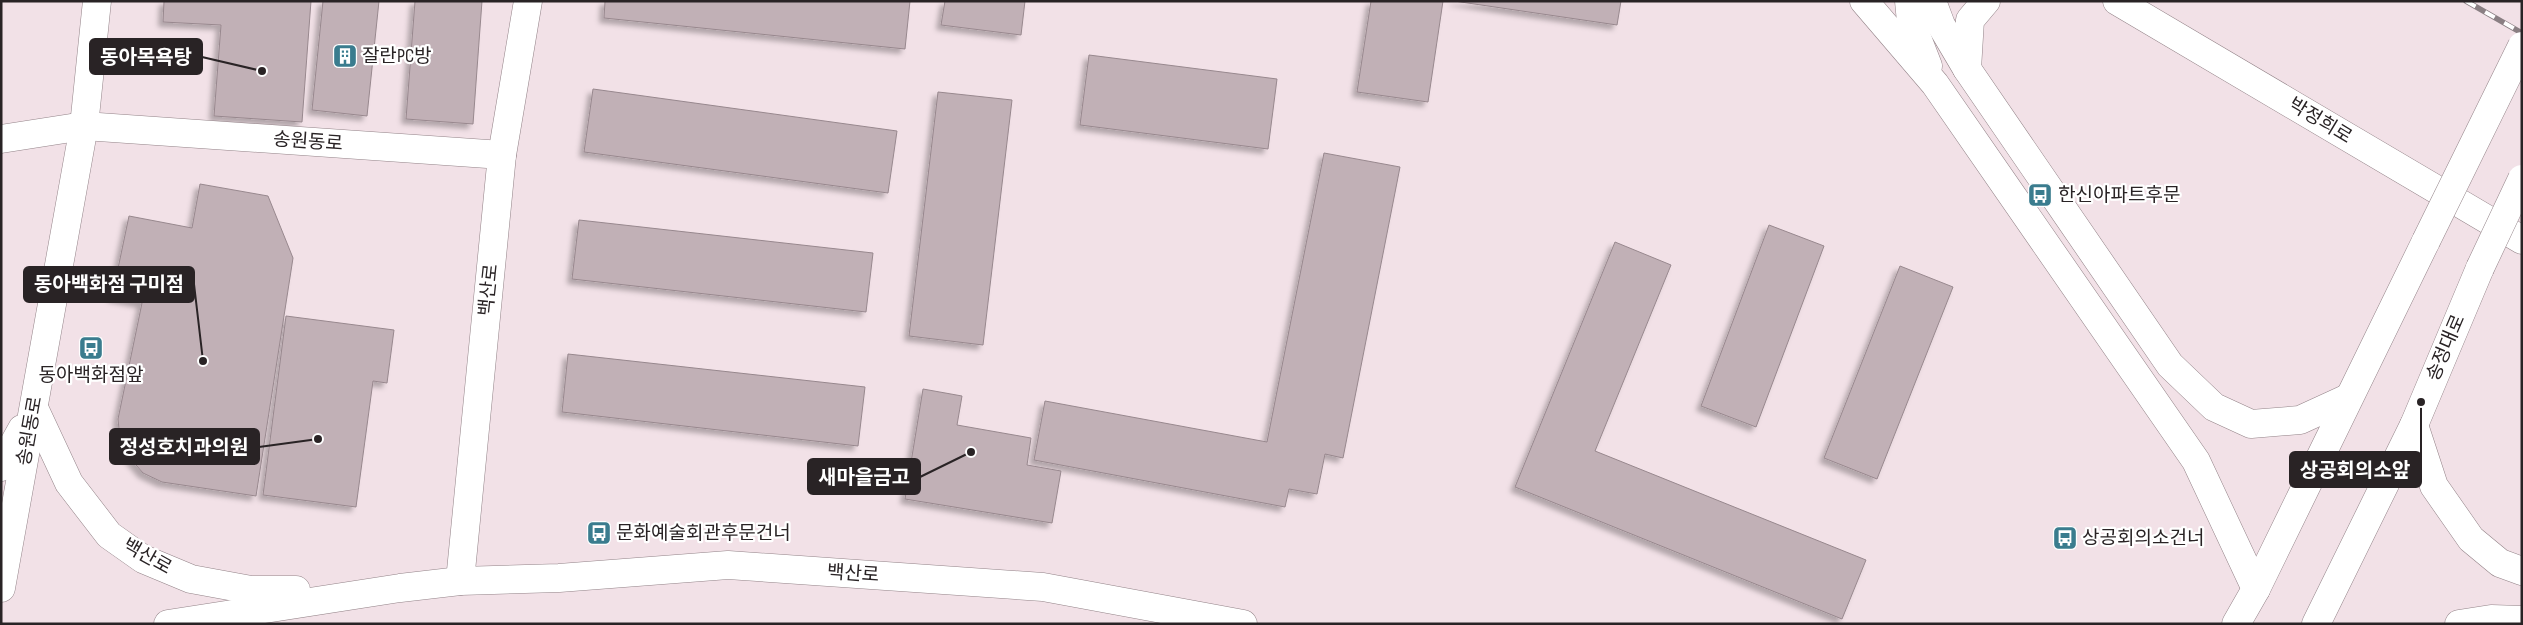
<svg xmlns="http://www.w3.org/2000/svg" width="2523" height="625" font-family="'Sofia Sans Condensed','Noto Sans KR',sans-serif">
<defs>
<filter id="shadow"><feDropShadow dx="-4.5" dy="4.5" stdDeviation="2.5" flood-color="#0004"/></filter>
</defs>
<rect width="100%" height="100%" fill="#f2e1e7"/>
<g fill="#c1b0b6" stroke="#98888e" filter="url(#shadow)">
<path d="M164,1H311L302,122L214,116L221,25L163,22Z"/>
<path d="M323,1H379L367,116L312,110Z"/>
<path d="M415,1H482L473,124L406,119Z"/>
<path d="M605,1H910L905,49L604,18Z"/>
<path d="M945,1H1025L1021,35L941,25Z"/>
<path d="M1371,1H1443L1428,102L1357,92Z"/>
<path d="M1454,1H1621L1617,25Z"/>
<path d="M1089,55L1277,79L1268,149L1080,125Z"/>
<path d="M593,89L897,131L888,193L584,152Z"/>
<path d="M938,92L1012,100L983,345L909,336Z"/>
<path d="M1324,153L1400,167L1343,458L1325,454L1317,494L1289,489L1285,507L1034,460L1045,401L1267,442Z"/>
<path d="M200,184L268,196L293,258L256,496L162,482L143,473L129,457L120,439L118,419L142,303L112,297L129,216L192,228Z"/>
<path d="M579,220L873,253L866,312L572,279Z"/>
<path d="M1769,225L1824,246L1756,427L1701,406Z"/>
<path d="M1615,242L1671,265L1595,451L1866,560L1842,619L1515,487Z"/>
<path d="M1900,266L1953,287L1877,479L1824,458Z"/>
<path d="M286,316L394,330L387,383L373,381L356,507L263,495Z"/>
<path d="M568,354L865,387L858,446L562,412Z"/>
<path d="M923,389L962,396L957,425L1031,438L1027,465L1061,471L1052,523L905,499Z"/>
</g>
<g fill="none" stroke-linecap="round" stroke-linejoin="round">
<defs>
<g id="minor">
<path d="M1864,1L1935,84L2196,461L2256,589"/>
<path d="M1909,1L1911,22L1928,66"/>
<path d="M1932,1L1941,25L1967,69L2170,365L2214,407L2251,424L2300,420L2348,398"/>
<path d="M2117,1L2522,240"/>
<path d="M1967,69L1970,20L1986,1"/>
<path d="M1,139L84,126L502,155"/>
<path d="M34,408L69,483L109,535L143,559L191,579L251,590H296"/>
<path d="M2414,425L2434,486L2471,539L2500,563L2522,571"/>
<path d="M1,467L22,429"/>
<path d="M460,581L502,155L528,1"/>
<path d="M1,588L84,126L97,1"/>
<path d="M168,624L400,588L460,581L559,578L728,565L1043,587L1243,624"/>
<path d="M2236,624L2256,589L2426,241"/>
<path d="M2316,624L2414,425L2480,268"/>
<path d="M2459,624L2491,619L2522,620"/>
</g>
</defs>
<use href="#minor" stroke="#938388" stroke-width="29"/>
<use href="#minor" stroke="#fff" stroke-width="28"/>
<defs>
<path id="rail" d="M2466,1L2522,33"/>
</defs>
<use href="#rail" stroke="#8a7f83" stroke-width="5.5"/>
<use href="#rail" stroke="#fff" stroke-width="4" stroke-dasharray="11" stroke-linecap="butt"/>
<defs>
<g id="minor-bridge">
<path d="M2426,241L2522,46"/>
<path d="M2480,268L2522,179"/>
</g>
</defs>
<use href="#minor-bridge" stroke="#938388" stroke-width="29" stroke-linecap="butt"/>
<use href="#minor-bridge" stroke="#fff" stroke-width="28"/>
</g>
<defs>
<symbol id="building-square" viewBox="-11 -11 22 22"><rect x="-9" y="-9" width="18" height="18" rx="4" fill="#3a7c8e" stroke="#fff"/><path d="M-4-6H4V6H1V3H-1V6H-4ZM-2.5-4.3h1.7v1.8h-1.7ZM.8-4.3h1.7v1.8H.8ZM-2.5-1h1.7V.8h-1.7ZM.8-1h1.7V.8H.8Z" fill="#fff"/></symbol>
<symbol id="bus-square" viewBox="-11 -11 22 22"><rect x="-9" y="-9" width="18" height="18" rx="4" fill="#3a7c8e" stroke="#fff"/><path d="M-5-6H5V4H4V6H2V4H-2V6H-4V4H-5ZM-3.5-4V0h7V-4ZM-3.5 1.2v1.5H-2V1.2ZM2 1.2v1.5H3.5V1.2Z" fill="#fff"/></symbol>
</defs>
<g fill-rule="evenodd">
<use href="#building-square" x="331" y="42" width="28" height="28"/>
<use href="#bus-square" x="2026" y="181" width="28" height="28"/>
<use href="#bus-square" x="77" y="334" width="28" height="28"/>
<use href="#bus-square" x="585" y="519" width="28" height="28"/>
<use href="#bus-square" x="2051" y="524" width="28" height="28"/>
</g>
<g text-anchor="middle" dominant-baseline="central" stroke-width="4.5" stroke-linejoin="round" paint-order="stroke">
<g font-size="19" fill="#292325" stroke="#fff" text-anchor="start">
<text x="362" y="56">잘란PC방</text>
<text x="2058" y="195">한신아파트후문</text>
<text x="91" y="375" text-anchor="middle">동아백화점앞</text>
<text x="616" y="533">문화예술회관후문건너</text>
<text x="2082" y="538">상공회의소건너</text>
</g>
<g font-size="19" fill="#292325" stroke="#fff">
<text transform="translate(2320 121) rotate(31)">박정희로</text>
<text transform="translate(308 142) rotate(4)">송원동로</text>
<text transform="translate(489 290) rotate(-84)">백산로</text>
<text transform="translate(2446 348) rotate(-67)">송정대로</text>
<text transform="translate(30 431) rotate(-80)">송원동로</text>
<text transform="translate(147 557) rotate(29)">백산로</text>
<text transform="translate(853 574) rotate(4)">백산로</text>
</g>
</g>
<path fill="none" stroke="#292325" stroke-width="2" d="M262 71L202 57M203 361L194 284M318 439L259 447M2421 402L2421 470M971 452L920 477"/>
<g fill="#292325" stroke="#fff" stroke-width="2">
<circle cx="262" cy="71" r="5"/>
<circle cx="203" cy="361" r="5"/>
<circle cx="318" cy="439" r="5"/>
<circle cx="2421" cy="402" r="5"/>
<circle cx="971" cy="452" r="5"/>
</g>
<g fill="#292325" stroke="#292325" stroke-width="2">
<rect x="90" y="39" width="112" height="35" rx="5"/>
<rect x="24" y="267" width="170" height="35" rx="5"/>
<rect x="110" y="429" width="149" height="35" rx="5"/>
<rect x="2290" y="452" width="131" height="35" rx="5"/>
<rect x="808" y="459" width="112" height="35" rx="5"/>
</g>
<g font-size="20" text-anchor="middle" font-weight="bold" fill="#fff">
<text x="146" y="64">동아목욕탕</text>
<text x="109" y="291">동아백화점 구미점</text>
<text x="184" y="454">정성호치과의원</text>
<text x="2355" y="477">상공회의소앞</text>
<text x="864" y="484">새마을금고</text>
</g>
<rect width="2523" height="625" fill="none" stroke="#292325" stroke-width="5"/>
</svg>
